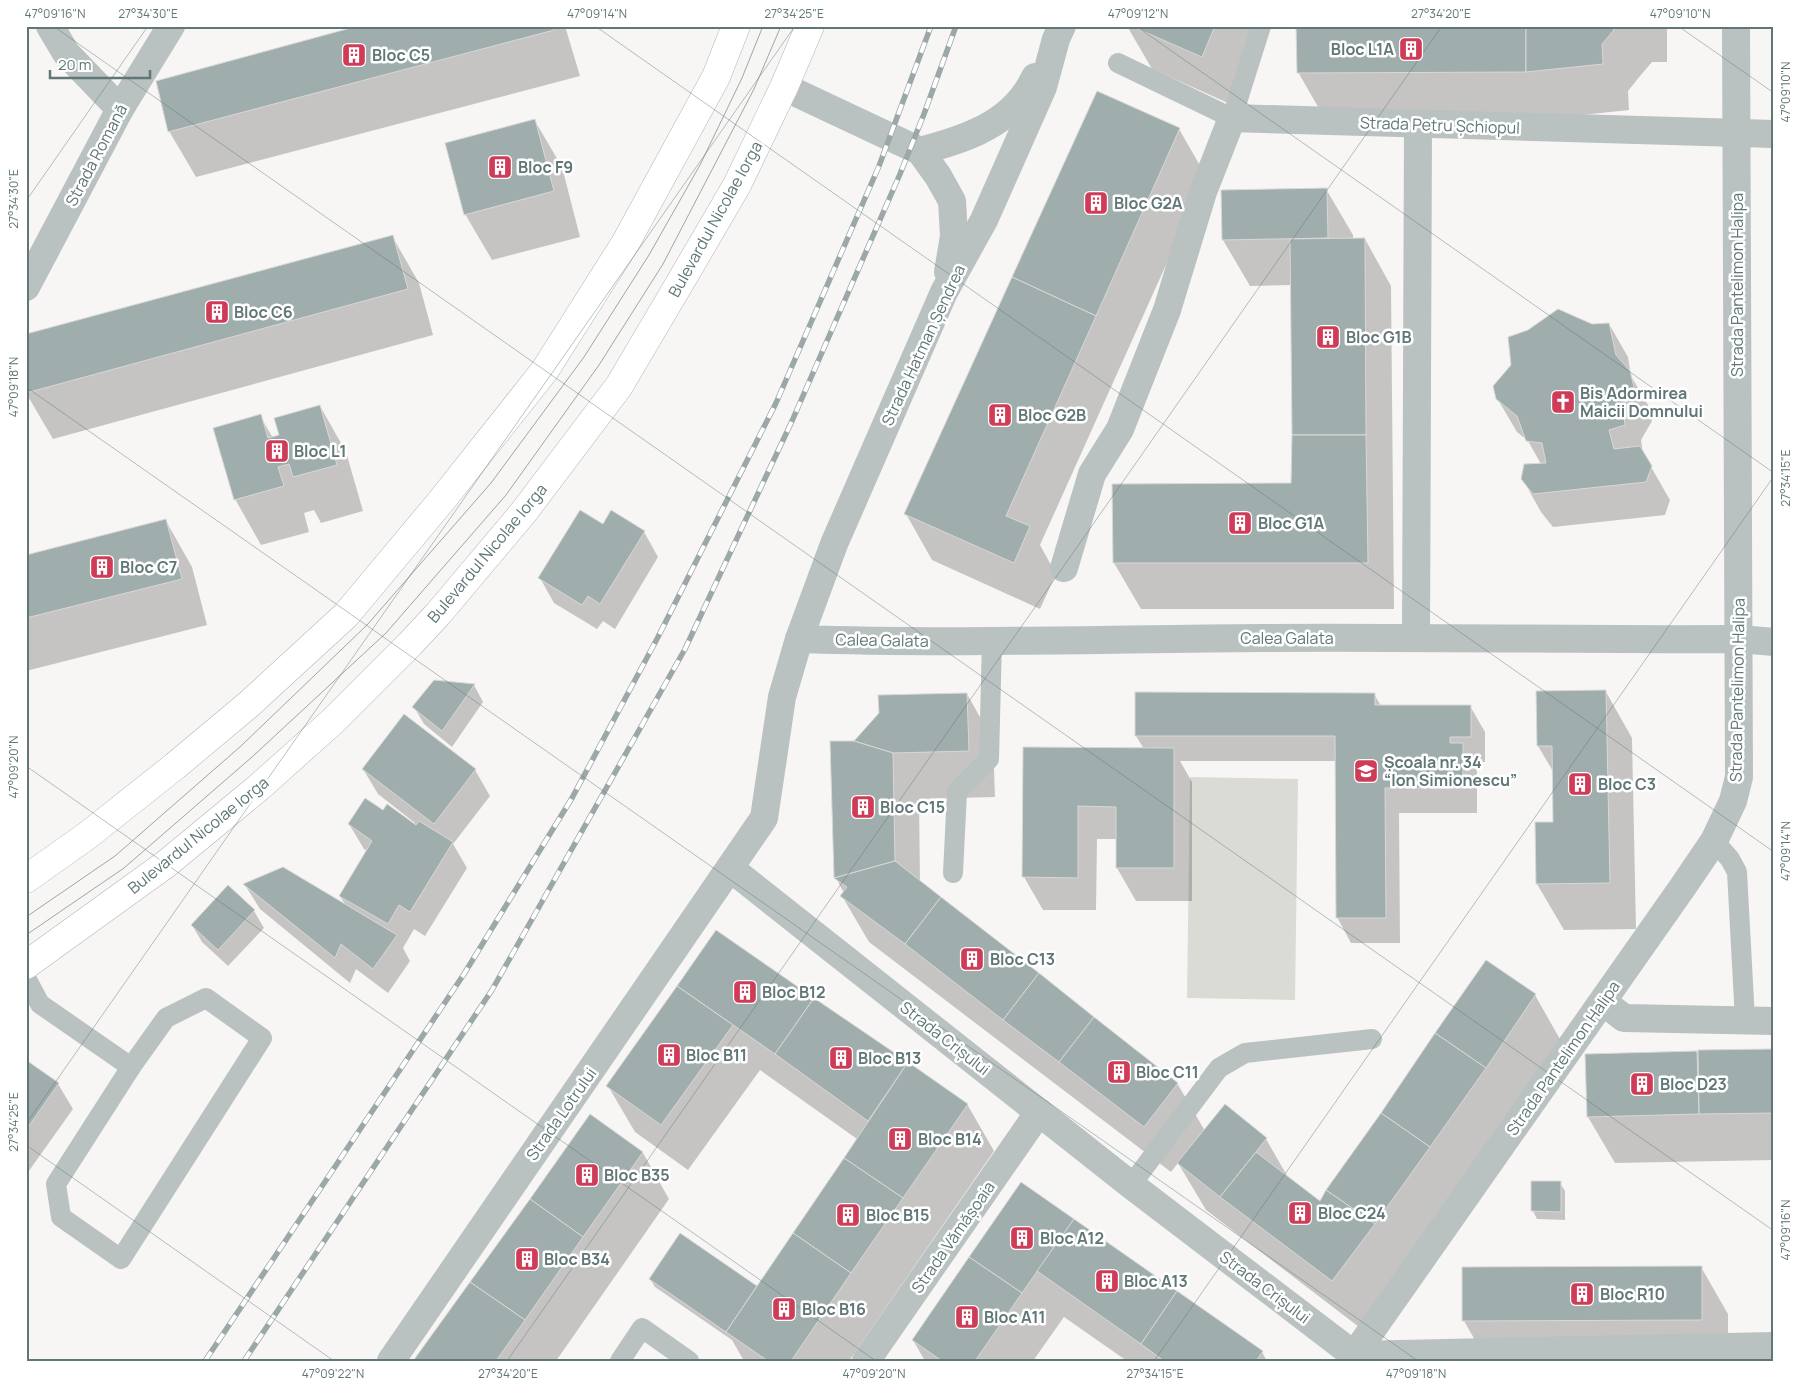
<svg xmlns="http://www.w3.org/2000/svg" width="1800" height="1387" font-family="Manrope,sans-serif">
<rect width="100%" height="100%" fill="#f7f6f4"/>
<path fill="#dadbd4" d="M1190,777L1298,779L1295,1000L1187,998Z"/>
<g fill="#0003">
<path d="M363,26H565L580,76L196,177L169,131Z"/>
<path d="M1127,26H1262L1228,103L1152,69Z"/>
<path d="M1297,26H1667V62H1652L1640,76L1628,91L1629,110L1554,118L1325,119L1298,72Z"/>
<path d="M1098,92L1179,129L1206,176L1040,545L1056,574L1040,609L932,560L906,514Z"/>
<path d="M535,121L562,167L580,237L492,260L465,214Z"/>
<path d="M1326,189L1353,235V239H1365L1391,286L1394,609H1141L1114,563L1292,484V285L1250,286L1223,240L1222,191Z"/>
<path d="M392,236L419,283L433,335L53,439L26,393V336Z"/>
<path d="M1609,324L1628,357L1631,376L1648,405L1652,421L1641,440L1643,453L1670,500L1665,515L1553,527L1541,512L1522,478L1541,464L1528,441L1517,432L1497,398L1592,325Z"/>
<path d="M320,406L346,452L363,511L321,523L314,510L304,513L309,532L261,545L235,499L260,416L273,438L281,436Z"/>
<path d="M166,521L192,567L207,625L26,671V556Z"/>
<path d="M604,525L644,532L658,557L615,629L603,621L597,629L554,603L540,578Z"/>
<path d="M474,685L483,702L452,747L424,724L414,707Z"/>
<path d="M1606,692L1632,738L1636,929L1564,930L1537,884L1536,823H1554V773L1538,746Z"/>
<path d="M967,694L993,740L995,797L919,799L920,883L1177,1083L1205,1131L1266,1139L1289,1179L1320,1203L1535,995L1561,1041L1359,1327L1206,1210L1178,1163L1171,1172L869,942L842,896L844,893L836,878L854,742Z"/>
<path d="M1374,694L1381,706H1470L1485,732V762H1472L1477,770V813H1399L1400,943H1351L1337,917L1336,761H1180L1192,782V901H1136L1117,868V839H1097L1096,910H1043L1024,877V748L1144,749L1136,736Z"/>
<path d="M404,716L475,770L490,796L453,844L467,868L425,936L414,929L403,948L410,961L388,993L356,969L350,983L260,909L245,885L346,906L340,896L367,851L364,849L349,824L383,812L413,824L415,823L378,794L363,769Z"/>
<path d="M254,911L264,928L228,966L202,942L192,925Z"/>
<path d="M716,931L967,1104L994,1151L849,1361H744L732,1340L655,1287L650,1279L680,1234L757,1288L857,1139L760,1070L688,1170L635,1132L608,1086Z"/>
<path d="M1774,1052V1160L1615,1163L1588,1117L1586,1055Z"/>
<path d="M26,1061L58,1084L73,1109L26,1175Z"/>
<path d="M590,1116L643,1153L669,1199L556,1361H415Z"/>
<path d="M1560,1183L1565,1191V1220L1537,1219L1533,1211Z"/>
<path d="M1022,1184L1262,1352L1267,1361H1127L1064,1317L1033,1361H925L913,1340Z"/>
<path d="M1701,1267L1728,1314V1361H1487L1464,1321Z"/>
</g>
<g fill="#9fadad" stroke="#d8d8d7">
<path d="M358,26H553L554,30L168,132L156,81Z"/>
<path d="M1131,26H1215L1202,57Z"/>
<path d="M1296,26H1526V72L1297,73Z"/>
<path d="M1526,26H1610L1614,30L1602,44L1603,64L1526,72Z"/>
<path d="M1097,91L1180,128L1096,316L1012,277Z"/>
<path d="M535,119L554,191L464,215L445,143Z"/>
<path d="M1327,188L1328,238L1222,240L1221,190Z"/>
<path d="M393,235L408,289L26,393V334Z"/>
<path d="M1365,238L1366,435H1292L1290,239Z"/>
<path d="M1012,277L1096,316L1006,516L1030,526L1014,563L904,514Z"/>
<path d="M1558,309L1592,324L1609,323L1616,355L1630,371L1634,387L1623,406L1625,425L1609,430L1614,449L1640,446L1652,466L1646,482L1533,494L1521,479L1524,464L1546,463L1542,443L1526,441L1517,416L1496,399L1493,386L1511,365L1508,337L1528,330Z"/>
<path d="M320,405L337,465L293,477L289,464L278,467L284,486L234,500L213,428L261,414L268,438L279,435L274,418Z"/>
<path d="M1292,435H1366L1368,563H1113L1112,484L1291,483Z"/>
<path d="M580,510L603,524L611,510L645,531L600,604L588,596L582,605L538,578Z"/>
<path d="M166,519L182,579L26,618V555Z"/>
<path d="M434,680L475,684L442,731L412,707Z"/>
<path d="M1606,690L1610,883L1536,884L1535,822H1553L1552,746H1537L1536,691Z"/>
<path d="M1135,692L1375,693V705H1471V737H1450V743H1463V788H1385L1386,918H1336L1335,736H1135Z"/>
<path d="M967,693L969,751L893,753L854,741L879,713L878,695Z"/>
<path d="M404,714L476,769L434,824L362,769Z"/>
<path d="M830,741H854L893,753L895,861L834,878Z"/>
<path d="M1023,747L1174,748V868H1116V807L1078,806V878L1022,877Z"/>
<path d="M365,798L383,810L387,804L416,825L419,821L453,842L410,912L399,905L388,924L339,896L372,841L348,824Z"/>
<path d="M895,861L941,897L905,944L840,896L847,887L834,878Z"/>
<path d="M283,867L397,935L373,969L341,944L335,958L243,884Z"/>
<path d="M228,885L255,910L218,950L191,925Z"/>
<path d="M941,897L1039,973L1003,1020L905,944Z"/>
<path d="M716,930L814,998L775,1054L677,986Z"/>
<path d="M1486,960L1536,994L1486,1068L1435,1033Z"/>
<path d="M1039,973L1094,1017L1059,1062L1003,1020Z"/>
<path d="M677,986L733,1025L661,1125L606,1086Z"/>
<path d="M814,998L908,1062L868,1121L775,1054Z"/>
<path d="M1094,1017L1178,1083L1144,1127L1059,1062Z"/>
<path d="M1435,1033L1486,1068L1430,1147L1381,1113Z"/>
<path d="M1774,1049V1113L1699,1114L1698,1050Z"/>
<path d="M1697,1051L1699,1114L1587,1117L1585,1054Z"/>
<path d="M26,1060L59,1083L26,1130Z"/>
<path d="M908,1062L968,1104L903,1198L844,1158Z"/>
<path d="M1225,1104L1267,1138L1220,1197L1177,1163Z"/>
<path d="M1381,1113L1430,1147L1375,1224L1326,1190Z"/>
<path d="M590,1114L643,1152L583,1237L530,1199Z"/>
<path d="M1256,1152L1320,1201L1326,1190L1375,1224L1332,1281L1220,1197Z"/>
<path d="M844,1158L903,1198L851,1273L793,1233Z"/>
<path d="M1531,1181H1561V1212L1531,1211Z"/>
<path d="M1021,1182L1074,1219L1022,1293L969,1257Z"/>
<path d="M530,1199L583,1237L525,1320L470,1282Z"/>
<path d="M1074,1219L1177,1291L1141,1344L1037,1271Z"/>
<path d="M680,1233L757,1286L726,1332L649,1279Z"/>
<path d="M793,1233L851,1273L791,1361H768L726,1332Z"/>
<path d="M969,1257L1022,1293L975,1361H942L912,1340Z"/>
<path d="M1702,1266V1320L1462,1321V1267Z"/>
<path d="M470,1282L525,1320L496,1361H413Z"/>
<path d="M1177,1291L1263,1351L1256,1361H1164L1141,1344Z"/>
</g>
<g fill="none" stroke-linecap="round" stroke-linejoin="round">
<defs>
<g id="primary">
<path d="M26,879L88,835L175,766L248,705L346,615L442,500L545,370L626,242L716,77L736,26"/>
<path d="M26,965L166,864L258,788L333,721L410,644L438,614L523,513L619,386L681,281L737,185L784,87L810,26"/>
</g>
</defs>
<use href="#primary" stroke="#b0b7b8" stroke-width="29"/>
<g stroke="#b9c1c1" stroke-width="20">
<path d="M1118,63L1232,118L1261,26"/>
<path d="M1714,841L1730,859L1737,872L1745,1020"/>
<path d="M953,873L957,792L989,759L992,640"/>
<path d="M26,978L40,1004L131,1067"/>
<path d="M206,998L262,1038L121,1259L61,1217L56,1184L131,1067L166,1018Z"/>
<path d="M1131,1185L1219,1068L1245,1053L1372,1039"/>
<path d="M620,1361L642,1328L689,1361"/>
</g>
<g stroke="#b9c1c1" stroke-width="28">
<path d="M50,26L66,53L120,109"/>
<path d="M26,287L120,109L171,26"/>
<path d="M1064,568L1092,474L1120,429L1167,310L1203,192L1232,118L1774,134"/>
<path d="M1416,637L1418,125"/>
<path d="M730,868L1131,1185L1354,1355L1774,1346"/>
<path d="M1603,1002L1624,1018L1774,1021"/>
<path d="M391,1361L764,818L782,697L799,639"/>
<path d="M866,1361L1039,1112"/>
</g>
<g stroke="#b9c1c1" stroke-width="28">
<path d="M1062,26L1056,39L1043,87L984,220L944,292L834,544L799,639C954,644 1108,639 1262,638C1421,637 1580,640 1739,639L1774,642"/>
<path d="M784,87L920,151L938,176L952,201L954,236L948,272"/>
<path d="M920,151C958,141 1001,128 1025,94C1029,89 1032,83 1035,77"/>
<path d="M1350,1361L1682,888L1714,841L1733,801L1739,777L1736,26"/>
</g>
<use href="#primary" stroke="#fff" stroke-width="28"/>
<g stroke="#9ca7a8" stroke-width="1">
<path d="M26,917L115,856L241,746L367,625L491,483L584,357L649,255L700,165L742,78L763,26"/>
<path d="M26,935L124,868L252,757L386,633L506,495L599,365L663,264L754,89L781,26"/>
</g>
<defs>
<g id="rail">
<path d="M205,1361L464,974L572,798L658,637L776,403L879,166L931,26"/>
<path d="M244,1361L492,990L685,649L792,421L900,174L924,114L956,26"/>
</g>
</defs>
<use href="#rail" stroke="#9ca7a8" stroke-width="5.5"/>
<use href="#rail" stroke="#fff" stroke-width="4" stroke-dasharray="11" stroke-linecap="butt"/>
</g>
<path fill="none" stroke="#607677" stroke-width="1" stroke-opacity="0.45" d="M53,26L1774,1231M595,26L1774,852M1136,26L1774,473M1678,26L1774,93M26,201L148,26M26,387L1418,1361M26,766L876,1361M26,1124L795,26M26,1145L334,1361M507,1361L1442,26M1154,1361L1774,476"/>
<defs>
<symbol id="building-square" viewBox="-11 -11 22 22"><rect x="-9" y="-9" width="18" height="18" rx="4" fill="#cf3c58" stroke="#fff"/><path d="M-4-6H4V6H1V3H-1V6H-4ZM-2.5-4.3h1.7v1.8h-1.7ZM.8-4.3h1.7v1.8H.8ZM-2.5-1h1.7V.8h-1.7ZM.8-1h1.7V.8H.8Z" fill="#fff"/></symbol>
<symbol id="church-square" viewBox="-11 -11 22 22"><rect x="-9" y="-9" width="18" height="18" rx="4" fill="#cf3c58" stroke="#fff"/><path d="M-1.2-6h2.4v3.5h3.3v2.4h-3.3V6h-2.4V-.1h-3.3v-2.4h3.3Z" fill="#fff"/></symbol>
<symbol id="school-square" viewBox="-11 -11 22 22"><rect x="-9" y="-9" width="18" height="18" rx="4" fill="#cf3c58" stroke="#fff"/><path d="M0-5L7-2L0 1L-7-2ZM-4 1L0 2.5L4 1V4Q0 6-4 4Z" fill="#fff"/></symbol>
</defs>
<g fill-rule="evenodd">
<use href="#building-square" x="1397" y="35" width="28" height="28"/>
<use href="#building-square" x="340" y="41" width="28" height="28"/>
<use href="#building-square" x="486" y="153" width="28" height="28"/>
<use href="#building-square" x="1082" y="189" width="28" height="28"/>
<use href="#building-square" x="203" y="298" width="28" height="28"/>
<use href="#building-square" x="1314" y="323" width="28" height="28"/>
<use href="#church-square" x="1549" y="388" width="28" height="28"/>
<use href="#building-square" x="986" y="401" width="28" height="28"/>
<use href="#building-square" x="263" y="437" width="28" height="28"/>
<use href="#building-square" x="1226" y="509" width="28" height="28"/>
<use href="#building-square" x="88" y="553" width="28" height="28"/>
<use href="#school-square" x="1352" y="757" width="28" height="28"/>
<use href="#building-square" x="1566" y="770" width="28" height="28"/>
<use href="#building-square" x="849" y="793" width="28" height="28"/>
<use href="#building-square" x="958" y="945" width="28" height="28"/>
<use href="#building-square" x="731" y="978" width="28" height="28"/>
<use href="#building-square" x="655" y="1041" width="28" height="28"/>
<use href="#building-square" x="827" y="1044" width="28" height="28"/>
<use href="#building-square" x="1105" y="1058" width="28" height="28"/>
<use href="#building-square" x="1628" y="1070" width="28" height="28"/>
<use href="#building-square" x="886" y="1125" width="28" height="28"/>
<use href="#building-square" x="573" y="1161" width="28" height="28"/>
<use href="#building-square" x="1286" y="1199" width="28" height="28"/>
<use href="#building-square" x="834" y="1201" width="28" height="28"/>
<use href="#building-square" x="1008" y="1224" width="28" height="28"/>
<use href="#building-square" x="513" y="1245" width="28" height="28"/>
<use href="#building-square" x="1093" y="1267" width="28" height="28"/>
<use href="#building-square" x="1568" y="1280" width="28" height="28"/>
<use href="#building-square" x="770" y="1295" width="28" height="28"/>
<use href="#building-square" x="953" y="1303" width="28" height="28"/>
</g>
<g text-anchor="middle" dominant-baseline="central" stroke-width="5" stroke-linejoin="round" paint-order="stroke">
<g font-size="16" font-weight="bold" fill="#607677" stroke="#fff" text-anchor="start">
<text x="1394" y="49" text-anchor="end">Bloc L1A</text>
<text x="372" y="55">Bloc C5</text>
<text x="518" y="167">Bloc F9</text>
<text x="1114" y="203">Bloc G2A</text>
<text x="234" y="312">Bloc C6</text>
<text x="1346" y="337">Bloc G1B</text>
<text x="1580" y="393">Bis Adormirea<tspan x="1580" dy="18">Maicii Domnului</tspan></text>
<text x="1018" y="415">Bloc G2B</text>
<text x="294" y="451">Bloc L1</text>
<text x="1258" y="523">Bloc G1A</text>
<text x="120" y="567">Bloc C7</text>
<text x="1384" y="762">Școala nr. 34<tspan x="1384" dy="18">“Ion Simionescu”</tspan></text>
<text x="1598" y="784">Bloc C3</text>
<text x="880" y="807">Bloc C15</text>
<text x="990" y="959">Bloc C13</text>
<text x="762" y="992">Bloc B12</text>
<text x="686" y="1055">Bloc B11</text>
<text x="858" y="1058">Bloc B13</text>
<text x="1136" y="1072">Bloc C11</text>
<text x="1660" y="1084">Bloc D23</text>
<text x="918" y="1139">Bloc B14</text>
<text x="604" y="1175">Bloc B35</text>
<text x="1318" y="1213">Bloc C24</text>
<text x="866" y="1215">Bloc B15</text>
<text x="1040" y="1238">Bloc A12</text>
<text x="544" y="1259">Bloc B34</text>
<text x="1124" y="1281">Bloc A13</text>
<text x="1600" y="1294">Bloc R10</text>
<text x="802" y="1309">Bloc B16</text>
<text x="984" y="1317">Bloc A11</text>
</g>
<g font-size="16" fill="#607677" stroke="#fff">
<text transform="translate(1440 125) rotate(2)">Strada Petru Șchiopul</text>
<text transform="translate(96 155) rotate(-62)">Strada Romană</text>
<text transform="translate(715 219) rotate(-61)">Bulevardul Nicolae Iorga</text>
<text transform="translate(1737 285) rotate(-90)">Strada Pantelimon Halipa</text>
<text transform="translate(923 345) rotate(-65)">Strada Hatman Șendrea</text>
<text transform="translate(487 553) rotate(-50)">Bulevardul Nicolae Iorga</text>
<text x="1287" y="638">Calea Galata</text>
<text transform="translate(882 640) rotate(1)">Calea Galata</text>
<text transform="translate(1737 690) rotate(-89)">Strada Pantelimon Halipa</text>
<text transform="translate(198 835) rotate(-39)">Bulevardul Nicolae Iorga</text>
<text transform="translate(945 1038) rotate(38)">Strada Crișului</text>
<text transform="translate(1563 1058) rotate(-55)">Strada Pantelimon Halipa</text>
<text transform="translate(561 1114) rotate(-55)">Strada Lotrului</text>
<text transform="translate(953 1237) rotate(-55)">Strada Vămășoaia</text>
<text transform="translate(1265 1287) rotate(37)">Strada Crișului</text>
</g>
</g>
<rect width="1800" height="1387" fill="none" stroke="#ffffff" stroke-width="55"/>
<path d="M50 70v8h100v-8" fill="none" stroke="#607677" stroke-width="2.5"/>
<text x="58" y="70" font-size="15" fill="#607677" stroke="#ffffff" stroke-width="4" paint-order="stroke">20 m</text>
<rect x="28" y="28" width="1744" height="1332" fill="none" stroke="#607677" stroke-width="2"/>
<g font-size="12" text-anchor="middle" fill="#607677">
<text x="55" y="18">47°09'16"N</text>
<text x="148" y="18">27°34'30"E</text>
<text x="597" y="18">47°09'14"N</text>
<text x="794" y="18">27°34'25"E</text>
<text x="1138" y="18">47°09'12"N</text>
<text x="1441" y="18">27°34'20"E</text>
<text x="1680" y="18">47°09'10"N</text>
<text transform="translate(1786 92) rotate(-90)" y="4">47°09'10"N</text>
<text transform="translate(14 199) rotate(-90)" y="4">27°34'30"E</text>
<text transform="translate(14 387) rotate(-90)" y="4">47°09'18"N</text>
<text transform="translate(1786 478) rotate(-90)" y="4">27°34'15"E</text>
<text transform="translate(14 767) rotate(-90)" y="4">47°09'20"N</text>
<text transform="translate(1786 851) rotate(-90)" y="4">47°09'14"N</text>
<text transform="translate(14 1122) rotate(-90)" y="4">27°34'25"E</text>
<text transform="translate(1786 1230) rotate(-90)" y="4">47°09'16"N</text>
<text x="333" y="1378">47°09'22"N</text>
<text x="508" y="1378">27°34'20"E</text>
<text x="874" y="1378">47°09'20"N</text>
<text x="1155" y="1378">27°34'15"E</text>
<text x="1416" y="1378">47°09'18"N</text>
</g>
</svg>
